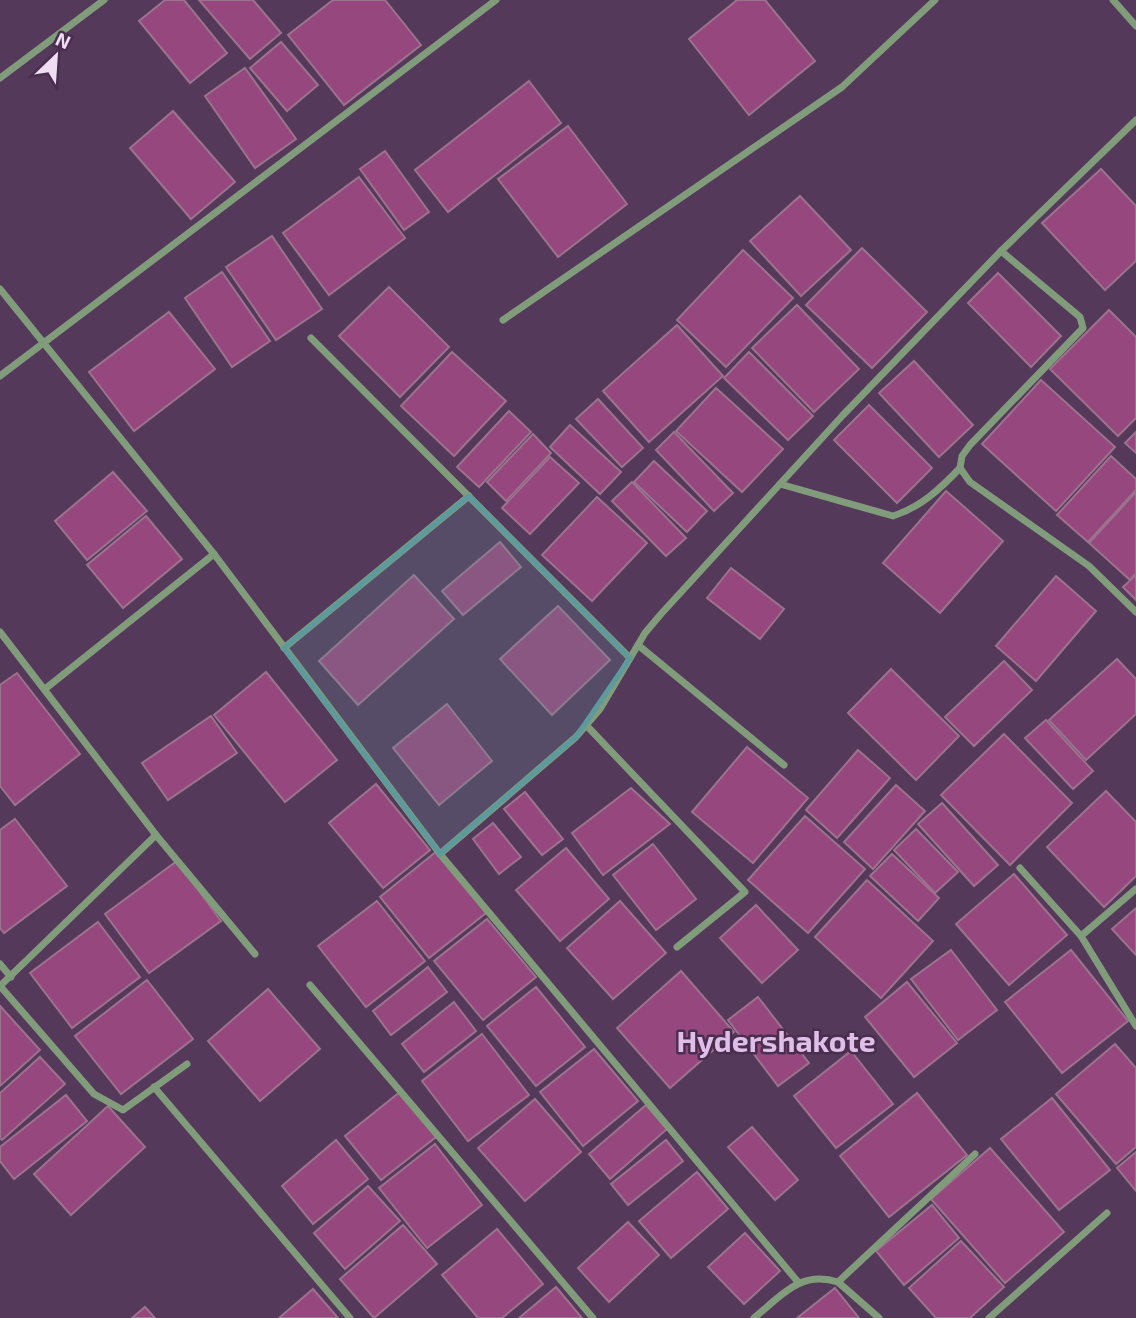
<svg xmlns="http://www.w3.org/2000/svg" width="1136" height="1318" font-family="'Exo 2',sans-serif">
<rect width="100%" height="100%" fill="#54395a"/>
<g fill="#95477e" stroke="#9c728e" stroke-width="2">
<path d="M165,0H184L227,53L190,83L139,21Z"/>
<path d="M199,0H253L281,33L250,59Z"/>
<path d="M333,0H385L421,45L344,105L288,35Z"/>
<path d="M737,0H765L815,61L749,115L689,39Z"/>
<path d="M281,42L318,85L287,111L250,68Z"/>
<path d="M245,68L296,139L255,168L205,96Z"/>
<path d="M529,81L561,123L448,212L415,170Z"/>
<path d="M173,111L235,182L191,219L130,148Z"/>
<path d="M568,126L627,204L558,257L498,179Z"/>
<path d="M385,151L429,212L404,230L360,169Z"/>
<path d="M1101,169L1136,206V261L1105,290L1042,223Z"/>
<path d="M359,177L405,238L329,295L283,233Z"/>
<path d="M800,196L851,250L801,296L750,241Z"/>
<path d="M272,236L322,309L276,340L226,267Z"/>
<path d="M862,248L927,312L872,368L806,305Z"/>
<path d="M743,250L793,298L726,367L677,320Z"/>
<path d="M222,272L270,341L232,367L185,298Z"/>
<path d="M998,273L1061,336L1031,367L968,303Z"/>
<path d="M389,287L449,347L400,397L339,336Z"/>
<path d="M797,305L859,369L814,412L752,348Z"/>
<path d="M1109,310L1136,337V418L1118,436L1050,369Z"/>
<path d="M169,312L215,369L134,431L89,372Z"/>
<path d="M677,325L723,376L649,442L603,391Z"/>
<path d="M452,352L506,401L454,456L401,406Z"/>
<path d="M749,352L813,416L788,440L724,378Z"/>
<path d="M914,361L973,425L939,457L879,393Z"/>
<path d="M1041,380L1115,447L1056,511L982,444Z"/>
<path d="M716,388L783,449L742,492L676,431Z"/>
<path d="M598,399L643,448L622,467L576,419Z"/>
<path d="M869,405L932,468L897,503L834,440Z"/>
<path d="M509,411L531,432L479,487L457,467Z"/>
<path d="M570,425L621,472L600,494L550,447Z"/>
<path d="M674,432L733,493L714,511L656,450Z"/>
<path d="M1136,432V453L1125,443Z"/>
<path d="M533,434L551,453L506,501L487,482Z"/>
<path d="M1111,456L1136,479V490L1088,542L1057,515Z"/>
<path d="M550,457L579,483L530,534L502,508Z"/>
<path d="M654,461L707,511L687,532L634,482Z"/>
<path d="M113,472L147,511L87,560L55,521Z"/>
<path d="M632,482L686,538L666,556L612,501Z"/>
<path d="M946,491L1003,541L940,613L883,563Z"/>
<path d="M1136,492V573L1130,580L1089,543Z"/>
<path d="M597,497L647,543L592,601L542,555Z"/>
<path d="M146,516L182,559L123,608L87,565Z"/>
<path d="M500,542L521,567L463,615L442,591Z"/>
<path d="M731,568L784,609L760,639L707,598Z"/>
<path d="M414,575L454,619L358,705L319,661Z"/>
<path d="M1136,575V600L1123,587Z"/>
<path d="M1056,576L1096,611L1036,681L996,646Z"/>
<path d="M558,606L610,660L552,715L500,659Z"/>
<path d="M1117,659L1136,679V714L1086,760L1049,720Z"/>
<path d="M1004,661L1032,690L974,746L945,717Z"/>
<path d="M891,669L959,736L916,780L848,713Z"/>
<path d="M266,672L337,760L285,802L214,715Z"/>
<path d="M17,673L80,754L15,805L0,786V685Z"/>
<path d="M447,704L492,761L439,805L393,748Z"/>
<path d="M211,716L237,753L168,800L142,763Z"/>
<path d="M1046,720L1093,771L1073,789L1025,738Z"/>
<path d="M1004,734L1072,803L1010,865L941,795Z"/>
<path d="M747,747L808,798L753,863L692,812Z"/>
<path d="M858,750L890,778L837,838L806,810Z"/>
<path d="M376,784L430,850L383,888L329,823Z"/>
<path d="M896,785L925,811L873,869L844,842Z"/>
<path d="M631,788L670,824L603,875L572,833Z"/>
<path d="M1106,791L1136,822V876L1104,907L1047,847Z"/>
<path d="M525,792L563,839L542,855L504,809Z"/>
<path d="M942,803L998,865L974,886L918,824Z"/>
<path d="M805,816L865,869L808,933L748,880Z"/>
<path d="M15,819L67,886L4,933L0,928V830Z"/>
<path d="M493,823L521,857L499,874L473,839Z"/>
<path d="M916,829L958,872L935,893L894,850Z"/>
<path d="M653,844L696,899L656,930L613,875Z"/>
<path d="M566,848L609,899L560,941L516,890Z"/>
<path d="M437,851L486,913L429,958L380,897Z"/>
<path d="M892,854L939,898L918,921L870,876Z"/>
<path d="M177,861L221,921L149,973L105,914Z"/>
<path d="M1014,874L1067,935L1009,985L956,924Z"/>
<path d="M867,880L933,941L881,998L815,937Z"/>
<path d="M377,901L425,961L366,1007L318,946Z"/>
<path d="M620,901L666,953L613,999L567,948Z"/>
<path d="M756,905L798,950L762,983L720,938Z"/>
<path d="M1136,908V955L1112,929Z"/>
<path d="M487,919L536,977L483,1020L434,961Z"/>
<path d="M98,922L140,977L72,1028L30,973Z"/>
<path d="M951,950L997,1010L958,1040L911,979Z"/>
<path d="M1071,950L1128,1021L1062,1073L1005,1002Z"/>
<path d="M428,967L447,992L391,1035L373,1011Z"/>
<path d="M681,971L734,1032L670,1088L617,1028Z"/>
<path d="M147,980L193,1039L121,1094L75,1036Z"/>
<path d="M907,982L957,1043L914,1077L865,1017Z"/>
<path d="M536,987L585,1047L536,1086L487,1026Z"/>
<path d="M268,989L320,1049L260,1101L208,1041Z"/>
<path d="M758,997L809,1063L778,1086L728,1020Z"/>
<path d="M454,1002L476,1031L424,1072L402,1044Z"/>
<path d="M0,1006L40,1050L0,1086Z"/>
<path d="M482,1034L529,1095L468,1141L422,1081Z"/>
<path d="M1115,1044L1136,1068V1147L1116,1164L1056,1094Z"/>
<path d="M594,1049L638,1101L583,1146L540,1092Z"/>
<path d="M851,1051L893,1104L836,1148L794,1096Z"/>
<path d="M40,1057L65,1084L2,1140L0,1138V1093Z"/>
<path d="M400,1092L436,1137L381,1180L345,1136Z"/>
<path d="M917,1093L967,1155L889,1217L840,1156Z"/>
<path d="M66,1095L87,1121L14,1179L0,1161V1147Z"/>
<path d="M1052,1098L1110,1170L1059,1210L1001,1139Z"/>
<path d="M535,1099L581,1152L525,1201L478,1148Z"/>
<path d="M646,1105L667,1129L610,1179L589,1154Z"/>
<path d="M108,1106L145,1147L71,1215L34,1174Z"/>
<path d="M752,1127L798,1180L775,1200L728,1147Z"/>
<path d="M336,1140L368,1179L313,1224L282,1186Z"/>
<path d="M666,1140L683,1161L628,1205L611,1184Z"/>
<path d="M435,1144L482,1205L427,1248L379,1188Z"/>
<path d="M990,1148L1064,1232L1005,1283L931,1199Z"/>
<path d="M1136,1152V1191L1117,1168Z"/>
<path d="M697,1172L728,1209L671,1258L639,1221Z"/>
<path d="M368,1186L400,1221L345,1269L314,1233Z"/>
<path d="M932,1205L959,1238L904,1285L876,1251Z"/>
<path d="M628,1222L659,1255L609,1302L578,1268Z"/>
<path d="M403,1225L437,1264L374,1318L340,1279Z"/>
<path d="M497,1229L543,1284L502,1318H478L442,1275Z"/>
<path d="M745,1233L780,1271L744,1304L708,1267Z"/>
<path d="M961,1241L1004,1287L970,1318H936L909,1288Z"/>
<path d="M556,1287L582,1318H519Z"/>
<path d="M835,1288L859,1318H797Z"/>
<path d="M313,1289L338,1318H279Z"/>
<path d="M145,1307L155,1318H132Z"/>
</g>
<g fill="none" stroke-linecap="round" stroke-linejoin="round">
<g stroke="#819c7b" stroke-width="7">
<path d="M1113,0L1136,26"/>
<path d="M0,78L104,0"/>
<path d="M1001,251L1080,317L1083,328L970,445L962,456L960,468L970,482L1089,566L1136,612"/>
<path d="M0,289L214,554L440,854L798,1282"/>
<path d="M503,320L842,87L935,0"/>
<path d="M311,338L630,658"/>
<path d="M0,376L496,0"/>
<path d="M780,484L893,516C921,507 940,489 960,468"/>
<path d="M0,632L156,835L255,954"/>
<path d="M638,645L784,765"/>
<path d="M284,648L469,496"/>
<path d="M45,689L214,554"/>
<path d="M586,725L745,892L677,947"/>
<path d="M156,835L0,986L94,1094L123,1110L187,1064"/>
<path d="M440,854L576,737L600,709L645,633L661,614L843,415L1001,251L1136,120"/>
<path d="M1020,868L1081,936"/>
<path d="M1136,889L1081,936L1136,1026"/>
<path d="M0,964L11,977"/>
<path d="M310,985L593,1318"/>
<path d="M154,1087L350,1318"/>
<path d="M838,1282L879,1318"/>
<path d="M754,1318C781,1296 800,1270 838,1282L975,1154"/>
<path d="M989,1318L1107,1213"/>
</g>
</g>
<path fill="#5d9a9d" fill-opacity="0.2" stroke="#5d9a9d" stroke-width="5" stroke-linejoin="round" d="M469,496L630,658L576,737L440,854L284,648Z"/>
<g text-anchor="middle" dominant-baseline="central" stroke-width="5" stroke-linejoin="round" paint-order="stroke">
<g font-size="30" font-weight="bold" fill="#dfbfe7" stroke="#492e4f">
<text x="776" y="1040">Hydershakote</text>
</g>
</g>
<g transform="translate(56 56) rotate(25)" stroke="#492e4f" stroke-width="5" paint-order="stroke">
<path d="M0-5L12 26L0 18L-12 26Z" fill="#efdef3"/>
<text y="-10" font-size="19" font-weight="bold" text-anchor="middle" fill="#efdef3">N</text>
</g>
</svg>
